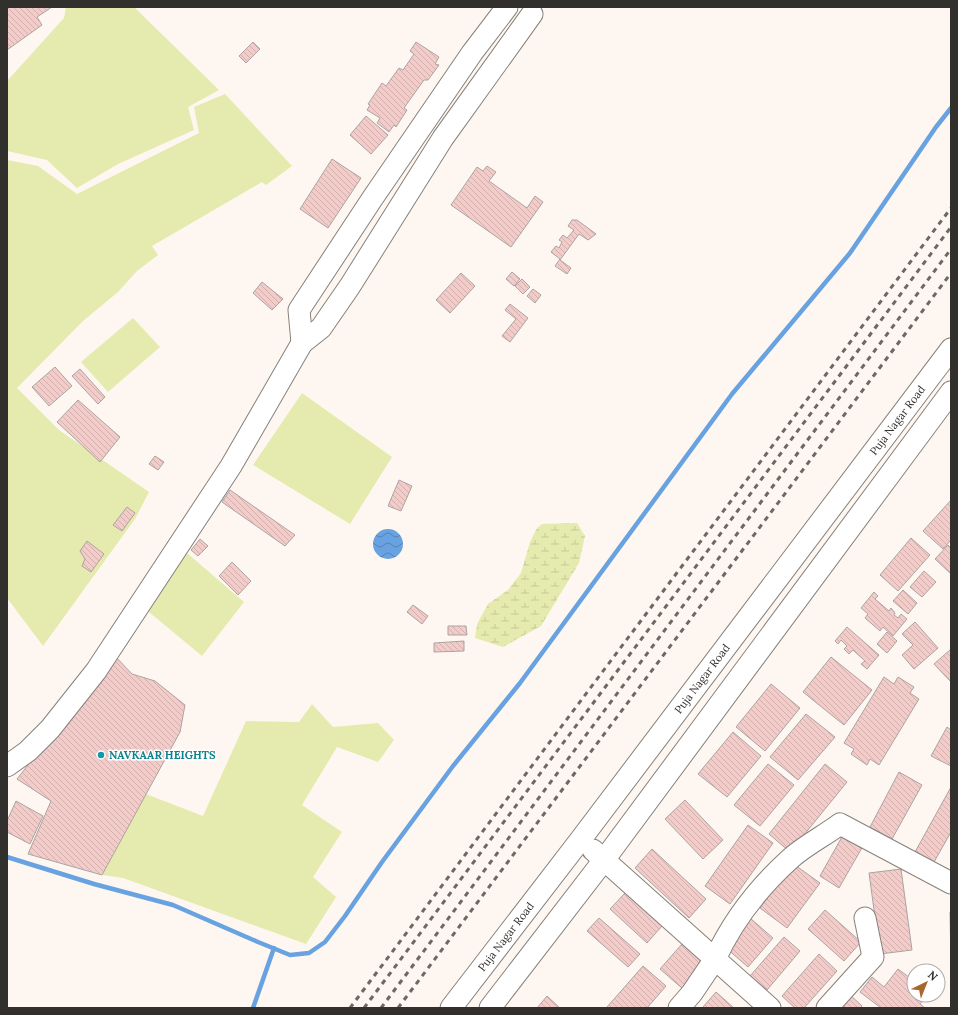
<svg xmlns="http://www.w3.org/2000/svg" width="958" height="1015" font-family="Lora,serif">
<defs>
<pattern id="wetland-marsh" width="20" height="14" patternUnits="userSpaceOnUse"><rect width="20" height="14" fill="#e5ebae"/><path d="M1 5h8M5 5V1M11 12h8M15 12V8" fill="none" stroke="#c5ca96"/></pattern>
<pattern id="water-waves" width="16" height="10" patternUnits="userSpaceOnUse"><rect width="16" height="10" fill="#68a2e0"/><path d="M0 5q4-4 8 0t8 0" fill="none" stroke="#5684b6"/></pattern>
<pattern id="building-back-hatch" width="6" height="6" patternUnits="userSpaceOnUse"><rect width="6" height="6" fill="#f3ccca"/><path d="M-1 5l2 2M0 0l6 6M5-1l2 2" fill="none" stroke="#d1b0ae"/></pattern>
</defs>
<rect width="100%" height="100%" fill="#fef7f1"/>
<g fill="#e5ebae">
<path d="M66,7H134L219,90L188,107L194,130L118,164L77,188L47,160L7,151V81L64,18Z"/>
<path d="M225,94L292,166L266,185L262,182L152,246L158,255L137,271L118,292L83,321L17,388L59,430L149,492L135,519L43,646L7,598V160L38,166L77,194L199,133L194,107Z"/>
<path d="M133,318L160,347L108,392L81,362Z"/>
<path d="M302,393L392,457L350,524L253,465Z"/>
<path d="M187,553L244,602L202,656L143,607Z"/>
<path d="M312,704L333,727L378,723L394,740L378,762L337,747L302,805L342,832L313,877L336,897L306,944L123,878L102,875L146,794L203,816L246,721L299,722Z"/>
</g>
<path fill="url(#wetland-marsh)" d="M577,523L585,536L579,563L541,626L503,647L475,638L477,624L488,604L508,590L521,573L530,542L537,528L542,524Z"/>
<circle fill="url(#water-waves)" cx="388" cy="544" r="15"/>
<g fill="none" stroke-linecap="round" stroke-linejoin="round">
<g stroke="#68a2e0" stroke-width="4.5">
<path d="M7,857L94,884L173,905L258,942L290,955L309,953L325,942L345,916L382,862L453,766L520,683L732,394L850,253L936,127L951,108"/>
<path d="M253,1008L274,948"/>
</g>
</g>
<g fill="url(#building-back-hatch)" stroke="#aca3a2">
<path d="M7,7H52L37,17L42,25L7,50Z"/>
<path d="M253,42L260,49L246,63L239,56Z"/>
<path d="M416,42L439,57L435,64L439,65L428,80H424L404,108L407,110L396,127L394,125L389,132L377,123L380,118L367,110L370,105L368,104L382,83L386,86L399,68L403,70L414,54L410,51Z"/>
<path d="M366,116L388,135L371,154L350,135Z"/>
<path d="M332,159L361,178L328,228L300,209Z"/>
<path d="M487,166L496,172L489,181L527,208L535,196L543,202L511,247L451,205L477,167L483,171Z"/>
<path d="M572,220H577L596,234L588,240L579,234L560,260L571,268L567,274L555,266L560,259L551,252L556,246L559,248L562,242L559,240L563,235L567,238L574,230L568,226Z"/>
<path d="M512,272L520,279L514,286L506,279Z"/>
<path d="M461,273L475,286L450,313L436,300Z"/>
<path d="M522,279L530,287L523,294L515,286Z"/>
<path d="M262,282L283,299L272,310L253,293Z"/>
<path d="M533,289L541,295L535,303L527,296Z"/>
<path d="M510,304L528,318L510,342L502,336L516,319L505,310Z"/>
<path d="M55,367L72,386L49,406L32,387Z"/>
<path d="M80,369L105,397L98,404L72,376Z"/>
<path d="M78,400L120,437L100,462L57,422Z"/>
<path d="M155,456L164,462L158,470L149,464Z"/>
<path d="M399,480L412,486L401,511L388,506Z"/>
<path d="M230,490L295,535L285,546L222,502Z"/>
<path d="M951,500V540L943,549L923,531Z"/>
<path d="M127,507L135,513L122,531L113,525Z"/>
<path d="M911,538L930,555L898,591L880,575Z"/>
<path d="M200,539L208,546L198,556L191,550Z"/>
<path d="M87,541L104,554L91,572L82,566L85,559L80,551Z"/>
<path d="M948,545L951,548V574L935,559Z"/>
<path d="M232,562L251,581L238,595L219,576Z"/>
<path d="M924,571L936,582L922,597L910,587Z"/>
<path d="M903,590L917,603L908,614L893,601Z"/>
<path d="M874,592L878,596L875,599L889,611L891,608L895,613L894,615L898,618L901,614L907,619L893,636L883,627L880,631L865,618L868,614L861,608Z"/>
<path d="M413,605L428,616L422,624L407,612Z"/>
<path d="M915,622L938,648L914,669L902,655L913,645L902,634Z"/>
<path d="M448,626H466L467,635H448Z"/>
<path d="M847,627L879,655L867,669L861,664L865,661L853,650L849,654L844,649L847,646L841,640L838,644L835,641Z"/>
<path d="M887,632L897,641L887,653L877,644Z"/>
<path d="M464,641V651L434,652V643Z"/>
<path d="M951,649V682L934,664Z"/>
<path d="M114,655L132,674L155,681L185,705L180,732L102,875L28,854L51,801L17,779Z"/>
<path d="M831,657L872,690L844,725L803,692Z"/>
<path d="M884,677L894,684L898,677L914,687L910,693L919,699L879,765L870,759L867,765L851,754L854,749L844,743Z"/>
<path d="M771,684L800,708L765,751L736,727Z"/>
<path d="M806,714L835,737L798,780L770,757Z"/>
<path d="M947,727L951,730V766L931,756Z"/>
<path d="M733,732L761,756L727,797L698,774Z"/>
<path d="M768,764L794,785L760,826L734,805Z"/>
<path d="M825,764L847,782L790,852L769,834Z"/>
<path d="M899,772L922,785L892,839L870,827Z"/>
<path d="M951,787V832L934,862L915,852Z"/>
<path d="M685,800L723,840L703,859L665,819Z"/>
<path d="M16,801L43,816L30,844L7,832V821Z"/>
<path d="M748,825L773,843L730,904L705,886Z"/>
<path d="M843,835L863,846L839,888L820,876Z"/>
<path d="M652,849L706,899L689,918L635,868Z"/>
<path d="M792,863L820,883L787,928L760,908Z"/>
<path d="M901,869L912,950L880,954L869,873Z"/>
<path d="M626,892L662,926L647,943L610,909Z"/>
<path d="M825,910L861,942L844,961L808,929Z"/>
<path d="M950,912H951V967Z"/>
<path d="M599,918L640,954L628,967L587,931Z"/>
<path d="M750,918L773,938L748,967L725,947Z"/>
<path d="M784,937L800,951L767,990L750,976Z"/>
<path d="M682,944L705,964L683,989L660,969Z"/>
<path d="M819,954L837,971L804,1008H795L782,996Z"/>
<path d="M643,966L666,986L647,1008H608L607,1007Z"/>
<path d="M898,969L914,981V995H927L920,1004L925,1008H881L860,992L872,977L884,987Z"/>
<path d="M716,992L734,1008H705L703,1007Z"/>
<path d="M848,993L862,1006L860,1008H835Z"/>
<path d="M547,996L560,1008H537Z"/>
</g>
<g fill="none" stroke-linecap="round" stroke-linejoin="round">
<defs>
<g id="minor">
<path d="M302,343L299,310L372,199L472,53L507,7"/>
<path d="M7,766L28,751L50,729L96,671L231,466L302,343L321,328L350,286L443,138L532,14"/>
<path d="M593,850L715,959C733,920 758,888 790,859C804,846 824,836 840,824L951,883"/>
<path id="s1" d="M451,1008L581,839L951,349"/>
<path d="M490,1008L604,860L951,392"/>
<path d="M679,1008L692,993L715,959L770,1008"/>
<path d="M827,1008L873,957L865,918"/>
</g>
</defs>
<use href="#minor" stroke="#87817c" stroke-width="23"/>
<use href="#minor" stroke="#fff" stroke-width="21"/>
<g stroke="#6c6965" stroke-width="3" stroke-dasharray="5 5" stroke-linecap="butt">
<path d="M350,1008L951,208"/>
<path d="M364,1008L951,227"/>
<path d="M381,1008L951,249"/>
<path d="M398,1008L951,273"/>
</g>
</g>
<circle fill="#0f9aa8" stroke="#fff" stroke-width="1.5" cx="101" cy="755" r="4"/>
<g text-anchor="middle" dominant-baseline="central" stroke-width="3" stroke-linejoin="round" paint-order="stroke">
<g font-size="11" fill="#32302d" stroke="#fff">
<text stroke="none"><textPath href="#s1" startOffset="738">Puja Nagar Road</textPath></text>
<text stroke="none"><textPath href="#s1" startOffset="414">Puja Nagar Road</textPath></text>
<text stroke="none"><textPath href="#s1" startOffset="90">Puja Nagar Road</textPath></text>
</g>
<g font-size="11" font-weight="bold" fill="#0d838f" stroke="#fff" text-anchor="start">
<text x="109" y="755">NAVKAAR HEIGHTS</text>
</g>
</g>
<rect width="958" height="1015" fill="none" stroke="#32302d" stroke-width="16"/>
<g transform="translate(926 983) rotate(43)"><circle r="19" fill="#ffffff" stroke="#adacab"/>
<path d="M0-3L7 15L0 10L-7 15Z" fill="#a6682d"/>
<text y="-6" font-size="11" font-weight="bold" text-anchor="middle" fill="#32302d">N</text>
</g>
</svg>
